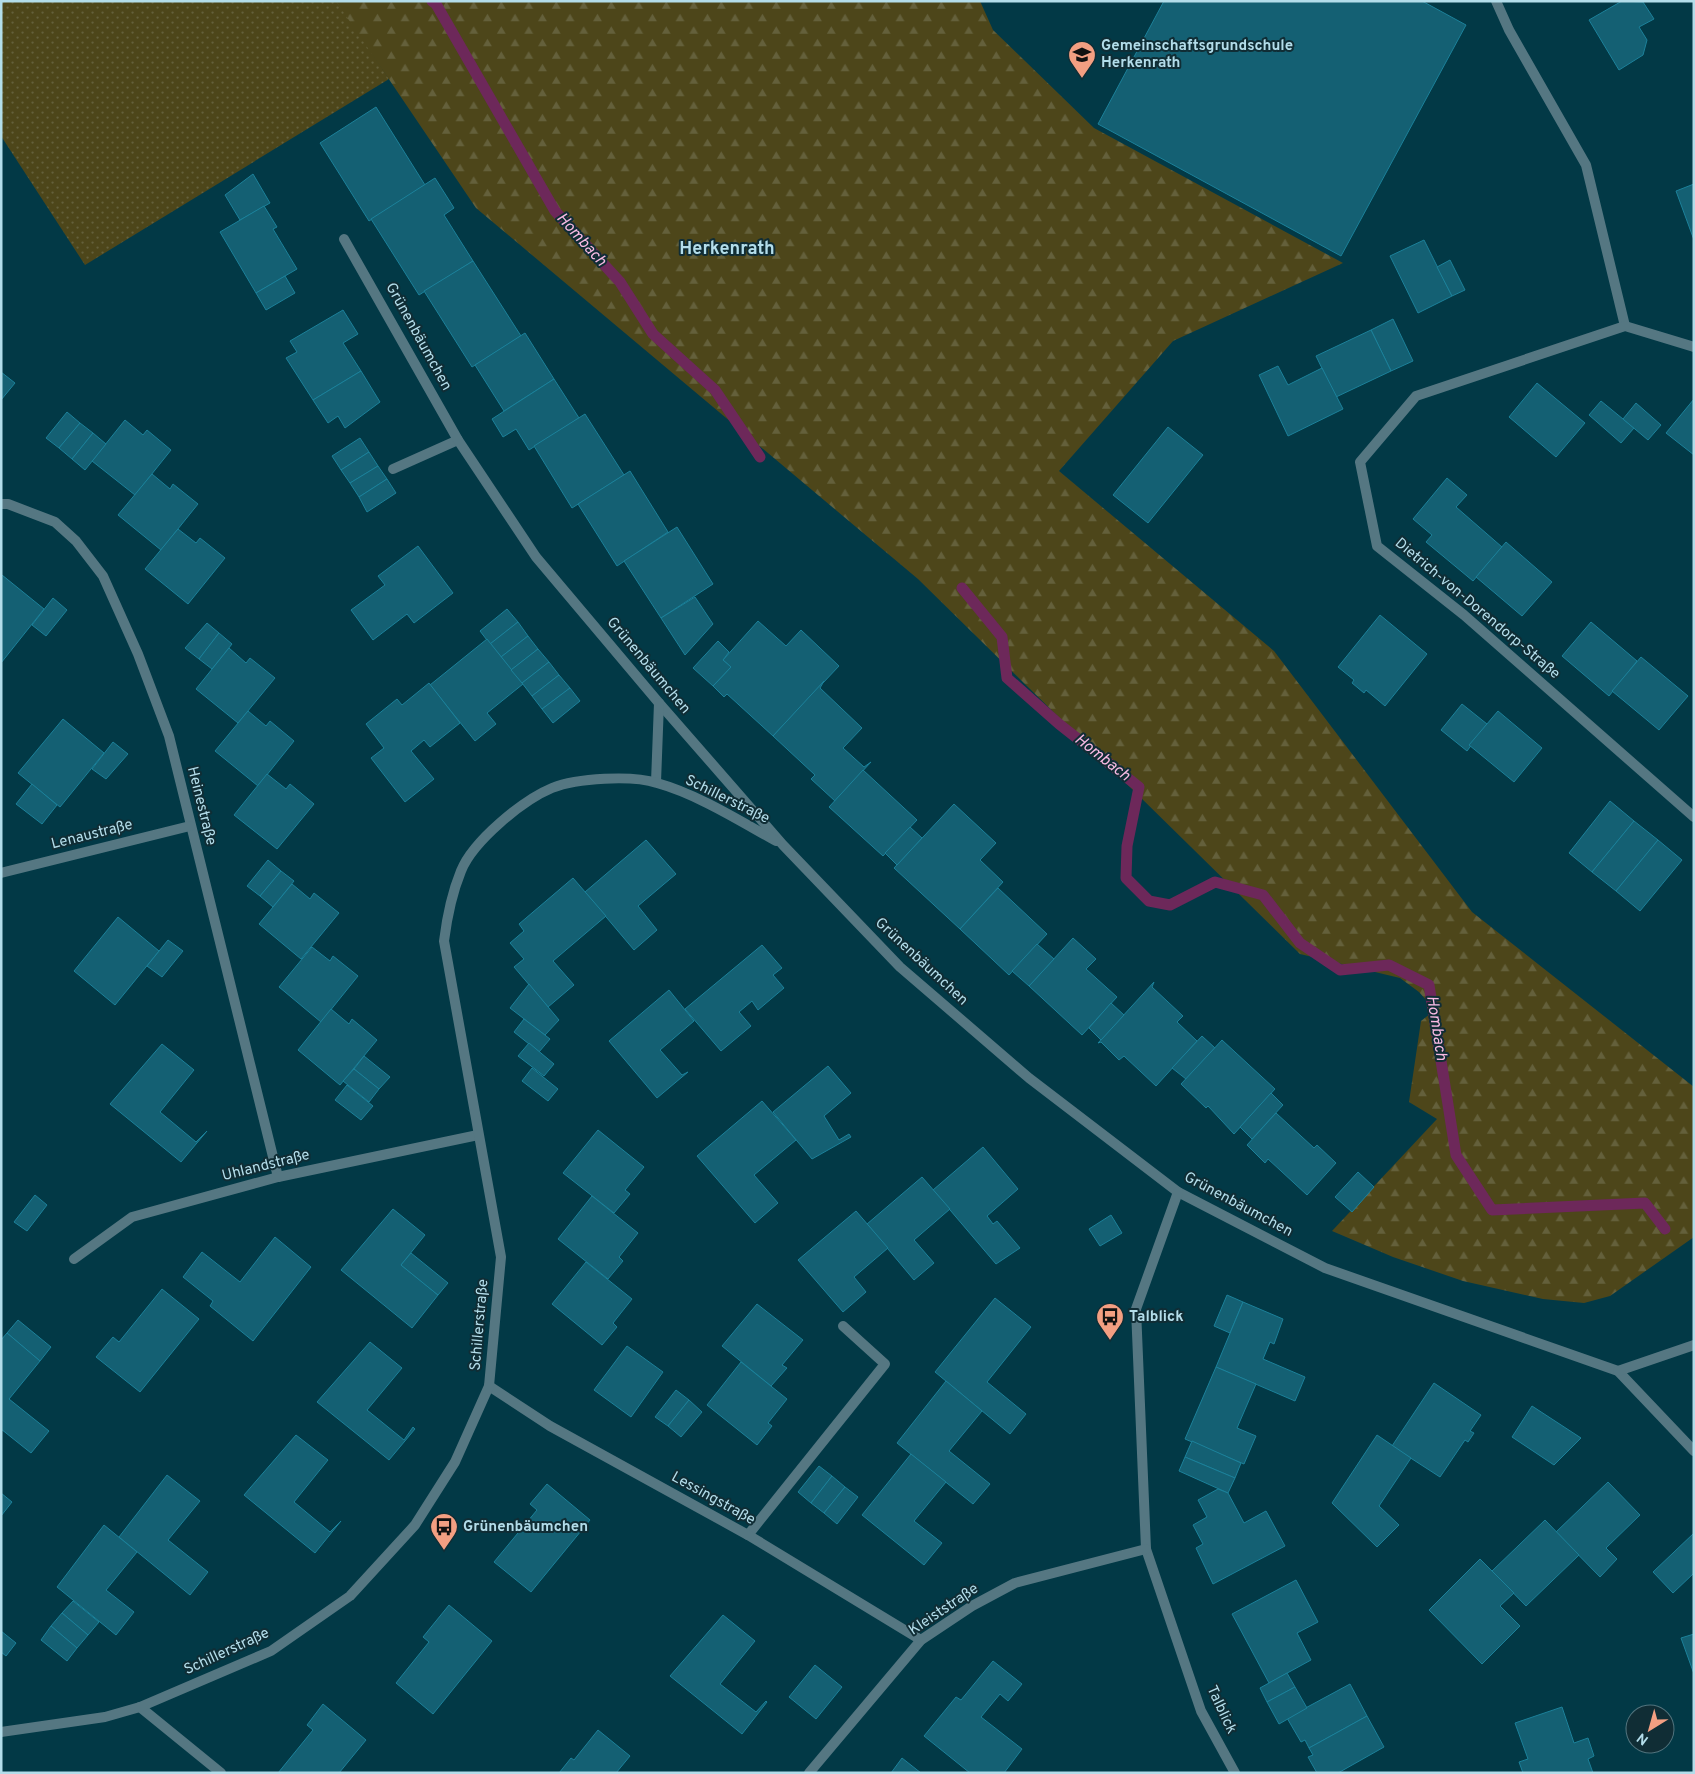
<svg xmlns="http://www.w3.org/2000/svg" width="1695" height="1774" font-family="Overpass,sans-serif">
<defs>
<pattern id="grass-dots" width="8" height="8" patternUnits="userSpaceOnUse" patternTransform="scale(1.25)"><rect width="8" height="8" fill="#4d461a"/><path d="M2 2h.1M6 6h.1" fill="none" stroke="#64603b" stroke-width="1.8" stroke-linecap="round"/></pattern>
<pattern id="forest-firs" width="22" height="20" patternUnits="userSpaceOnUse" patternTransform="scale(1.25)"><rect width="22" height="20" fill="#4d461a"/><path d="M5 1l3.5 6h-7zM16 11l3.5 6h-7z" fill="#64603b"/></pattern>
</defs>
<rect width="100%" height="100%" fill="#023946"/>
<path fill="url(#grass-dots)" d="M1,1H338L389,79L85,265L1,136Z"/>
<path fill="url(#forest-firs)" d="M336,1H980L993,30L1094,128L1343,263L1173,341L1059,471L1274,651L1472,912L1694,1087V1237L1610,1296L1584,1303L1543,1299L1463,1281L1393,1257L1332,1231L1437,1119L1409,1102L1421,1021L1435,1010L1419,992L1400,978L1300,954L918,579L476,208Z"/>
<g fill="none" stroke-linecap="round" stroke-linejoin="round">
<g stroke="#6d285a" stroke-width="11">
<path d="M432,1L436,4L555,211L620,282L653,334L715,390L760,457"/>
<path d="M962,588L1002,637L1007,678L1059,724L1139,787L1127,846L1126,878L1149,901L1170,905L1215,882L1263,895L1300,943L1340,970L1389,965L1429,985L1456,1155L1492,1210L1645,1203L1665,1229"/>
</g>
</g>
<g fill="#146073" stroke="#1c819a">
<path d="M1164,1H1422L1466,25L1341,256L1098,124Z"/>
<path d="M1622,1L1643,2L1654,19L1639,27L1647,40L1643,55L1619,70L1589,20Z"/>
<path d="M376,107L425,185L369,221L320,143Z"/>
<path d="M253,174L270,203L240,220L225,195Z"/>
<path d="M435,178L454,208L444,215L473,261L419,295L371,219Z"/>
<path d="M1694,184V240L1676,191Z"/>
<path d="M264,206L277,227L273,229L297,269L256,293L220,232Z"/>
<path d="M1424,240L1452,296L1418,313L1390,256Z"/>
<path d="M1450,260L1465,290L1452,296L1437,267Z"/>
<path d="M473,261L521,336L472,367L424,291Z"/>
<path d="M285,276L295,293L266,310L256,293Z"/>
<path d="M343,310L358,334L343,343L361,371L313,400L286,358L297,352L290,341Z"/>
<path d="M1393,319L1413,361L1391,371L1371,330Z"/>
<path d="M1371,330L1391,371L1336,397L1316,356Z"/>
<path d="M525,333L554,379L504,411L475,365Z"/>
<path d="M1278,366L1288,385L1322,368L1343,409L1288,436L1259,375Z"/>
<path d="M361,371L380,402L345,428L338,416L328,423L313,400Z"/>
<path d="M1,372L15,383L1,400Z"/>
<path d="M554,379L579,418L529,450L516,429L503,437L492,419Z"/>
<path d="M1537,383L1585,423L1556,457L1509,417Z"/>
<path d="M1694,399V455L1666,433Z"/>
<path d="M1601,401L1634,428L1621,443L1589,415Z"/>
<path d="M1636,403L1661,425L1648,440L1623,419Z"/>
<path d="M67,412L80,423L59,448L46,438Z"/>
<path d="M585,414L624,475L572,508L534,446Z"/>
<path d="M125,420L143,435L147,430L171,450L135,495L92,461Z"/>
<path d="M80,423L93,433L72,459L59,448Z"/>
<path d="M1168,427L1203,455L1148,523L1113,495Z"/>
<path d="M93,433L106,444L85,470L72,459Z"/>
<path d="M360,438L369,452L341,470L332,456Z"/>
<path d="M369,452L378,466L350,483L341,470Z"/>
<path d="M378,466L387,479L359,497L350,483Z"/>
<path d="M630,471L668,532L617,566L578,504Z"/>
<path d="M152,474L170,489L173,484L198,504L161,550L118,515Z"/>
<path d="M1447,478L1467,495L1456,507L1502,547L1473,581L1426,542L1432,535L1413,519Z"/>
<path d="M387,479L396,493L367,512L359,497Z"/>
<path d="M677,527L713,584L661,618L624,561Z"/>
<path d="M178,529L196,543L200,538L225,558L188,604L145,569Z"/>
<path d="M1506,542L1552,582L1522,616L1476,577Z"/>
<path d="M418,546L453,593L414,623L407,614L373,640L351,610L385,585L378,576Z"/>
<path d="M2,575L44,609L1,663V577Z"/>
<path d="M695,597L713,624L685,655L661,618Z"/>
<path d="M53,598L67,610L46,636L32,625Z"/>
<path d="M507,609L518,622L490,644L480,631Z"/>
<path d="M1380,615L1427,654L1385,706L1366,690L1364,693L1352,683L1354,680L1338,667Z"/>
<path d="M758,621L786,646L801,630L839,666L773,736L727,694L724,697L713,686L731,667L723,660Z"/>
<path d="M518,622L528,636L501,657L490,644Z"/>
<path d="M1591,622L1637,661L1609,696L1562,656Z"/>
<path d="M207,623L219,633L199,659L185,648Z"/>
<path d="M219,633L232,644L212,669L199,659Z"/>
<path d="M528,636L538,649L511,670L501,657Z"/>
<path d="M487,639L523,684L487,713L496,724L475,741L430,685Z"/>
<path d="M718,641L729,652L723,660L731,667L713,686L693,668Z"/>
<path d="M229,648L246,663L250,658L275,678L238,723L196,689Z"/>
<path d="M538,649L549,662L522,683L511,670Z"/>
<path d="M1641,657L1688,696L1659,730L1612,691Z"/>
<path d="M549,662L559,675L532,696L522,683Z"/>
<path d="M559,675L570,688L542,709L532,696Z"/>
<path d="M824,681L820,688L862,728L843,748L864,767L871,762L835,801L811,779L815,775L773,736Z"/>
<path d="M429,683L460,723L430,747L424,740L411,751L434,779L405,802L371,758L384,748L366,724L397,699L402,705Z"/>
<path d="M570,688L580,701L553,723L542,709Z"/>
<path d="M1462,704L1487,724L1467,751L1441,730Z"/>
<path d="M248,711L266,726L270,721L294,741L258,786L215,751Z"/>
<path d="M1498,711L1542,748L1514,782L1469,745Z"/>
<path d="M63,719L104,753L60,807L18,773Z"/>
<path d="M113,742L128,754L106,779L92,769Z"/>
<path d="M863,770L917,820L883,856L829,807Z"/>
<path d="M267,774L286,789L290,784L314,804L277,849L234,815Z"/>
<path d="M32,784L57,805L42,824L16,804Z"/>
<path d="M1610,801L1634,821L1592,872L1569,853Z"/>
<path d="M954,804L996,843L980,860L1003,882L960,929L894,868Z"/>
<path d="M1634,821L1658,840L1616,891L1592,872Z"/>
<path d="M910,827L922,838L897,865L885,853Z"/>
<path d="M646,840L676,874L638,906L657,930L634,950L585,892Z"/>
<path d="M1658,840L1682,860L1640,911L1616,891Z"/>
<path d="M268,860L281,871L260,896L247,886Z"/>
<path d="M281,871L294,881L273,907L260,896Z"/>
<path d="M573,878L606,916L553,961L574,985L548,1007L514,967L524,959L510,943L524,931L519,924Z"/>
<path d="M292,884L310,899L314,893L339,913L301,959L259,924Z"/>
<path d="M998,888L1047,934L1009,975L960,929Z"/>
<path d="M118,917L159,951L115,1005L74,971Z"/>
<path d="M1073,938L1096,959L1086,969L1117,997L1082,1035L1029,986Z"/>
<path d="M168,940L183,951L162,977L147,966Z"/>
<path d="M1037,944L1054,959L1029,986L1012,971Z"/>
<path d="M762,945L782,968L773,975L784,988L758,1010L752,1001L739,1012L751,1026L721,1051L685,1009Z"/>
<path d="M312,947L330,961L333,956L358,976L321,1022L279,987Z"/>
<path d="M1154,982L1152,987L1183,1016L1177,1022L1197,1041L1156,1086L1124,1056L1119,1060L1101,1042L1098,1043Z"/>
<path d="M529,984L559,1020L545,1035L510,1008Z"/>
<path d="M669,990L694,1021L660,1050L682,1075L688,1072L657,1098L609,1041Z"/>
<path d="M1111,1003L1124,1015L1101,1040L1089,1028Z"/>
<path d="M331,1009L349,1024L352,1019L377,1040L340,1085L298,1050Z"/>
<path d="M524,1019L550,1039L539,1052L514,1032Z"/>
<path d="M1202,1036L1215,1048L1186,1079L1172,1068Z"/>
<path d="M1222,1040L1275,1089L1234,1134L1208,1106L1206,1108L1181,1084Z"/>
<path d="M529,1043L554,1064L544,1076L518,1056Z"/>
<path d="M162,1044L194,1070L160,1112L196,1142L207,1131L181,1162L110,1104Z"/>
<path d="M364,1056L390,1077L379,1089L354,1069Z"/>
<path d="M828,1066L851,1093L824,1116L839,1140L849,1134L851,1137L812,1159L773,1112Z"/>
<path d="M532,1068L558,1089L548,1101L522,1081Z"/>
<path d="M354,1069L379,1089L369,1102L343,1081Z"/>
<path d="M347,1085L373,1106L361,1120L335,1100Z"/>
<path d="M1271,1093L1283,1105L1252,1139L1240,1127Z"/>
<path d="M762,1101L796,1140L754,1175L778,1203L755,1223L697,1156Z"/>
<path d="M1276,1113L1314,1148L1317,1145L1336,1163L1307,1195L1268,1159L1265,1163L1247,1145Z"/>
<path d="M598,1130L644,1167L625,1190L630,1194L614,1213L563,1173Z"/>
<path d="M983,1147L1018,1189L987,1216L993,1224L997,1221L1020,1248L996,1264L933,1190Z"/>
<path d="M1358,1172L1374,1187L1352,1212L1335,1197Z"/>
<path d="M922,1177L950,1209L914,1240L934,1263L914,1280L867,1224Z"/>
<path d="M35,1195L47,1205L27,1231L14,1222Z"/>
<path d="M592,1196L638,1233L619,1257L623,1261L608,1279L558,1239Z"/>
<path d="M393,1209L425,1235L401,1265L438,1295L412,1328L341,1270Z"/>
<path d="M856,1211L888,1248L854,1277L866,1292L843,1312L798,1260Z"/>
<path d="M1111,1215L1122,1233L1100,1246L1089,1229Z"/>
<path d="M275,1237L311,1267L253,1341L210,1306L213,1301L183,1277L202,1252L240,1282Z"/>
<path d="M411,1253L448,1283L438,1295L401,1265Z"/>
<path d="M586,1262L632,1299L613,1323L617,1327L602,1345L552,1304Z"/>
<path d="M162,1289L199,1319L140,1392L96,1357L113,1337L119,1342Z"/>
<path d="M1227,1295L1243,1302L1230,1333L1214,1326Z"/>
<path d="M995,1298L1031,1327L987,1382L1026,1414L1010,1434L935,1372Z"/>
<path d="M1243,1302L1283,1319L1274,1344L1270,1342L1263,1359L1305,1377L1295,1401L1216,1367Z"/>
<path d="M757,1304L803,1340L782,1365L787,1368L771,1386L722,1346Z"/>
<path d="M18,1320L51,1347L40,1361L7,1333Z"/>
<path d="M7,1333L40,1361L9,1399L49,1431L31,1453L1,1429V1340Z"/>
<path d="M370,1342L402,1368L367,1410L404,1440L413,1427L415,1429L389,1460L317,1402Z"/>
<path d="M627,1346L663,1372L631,1417L594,1390Z"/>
<path d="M741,1362L787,1399L768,1423L772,1426L757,1445L707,1405Z"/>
<path d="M1216,1367L1256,1384L1237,1428L1256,1436L1244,1464L1185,1439Z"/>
<path d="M946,1381L982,1411L949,1451L990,1484L973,1504L897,1443Z"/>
<path d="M1434,1383L1481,1415L1470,1431L1474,1433L1468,1442L1465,1440L1440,1477L1392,1446Z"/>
<path d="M676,1390L689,1400L668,1426L655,1417Z"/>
<path d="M689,1400L702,1412L681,1437L668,1426Z"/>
<path d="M1532,1406L1581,1438L1554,1465L1512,1437Z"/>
<path d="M296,1435L328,1460L294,1502L330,1532L341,1521L315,1553L244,1495Z"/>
<path d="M1377,1435L1411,1458L1379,1506L1399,1525L1377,1547L1332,1503Z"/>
<path d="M1192,1441L1241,1463L1235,1478L1185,1457Z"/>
<path d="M911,1454L946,1482L914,1521L942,1543L924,1565L862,1515Z"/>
<path d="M1185,1457L1235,1478L1228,1493L1179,1471Z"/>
<path d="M819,1466L832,1476L811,1503L798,1492Z"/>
<path d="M167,1475L200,1501L168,1540L208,1572L190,1595L119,1537Z"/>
<path d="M832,1476L845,1487L824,1513L811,1503Z"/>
<path d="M1608,1482L1640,1515L1606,1548L1617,1559L1600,1577L1556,1532Z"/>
<path d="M547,1484L590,1520L531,1592L494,1562L537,1510L530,1504Z"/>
<path d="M845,1487L858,1497L837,1524L824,1513Z"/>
<path d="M1218,1489L1228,1493L1244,1523L1266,1511L1285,1546L1213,1584L1196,1548L1203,1544L1193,1525L1207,1517L1198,1500Z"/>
<path d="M1,1493L12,1502L1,1516Z"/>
<path d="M1545,1520L1579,1555L1526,1606L1492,1571Z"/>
<path d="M104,1525L137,1552L106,1590L134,1612L116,1635L57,1587Z"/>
<path d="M1694,1533V1573L1673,1593L1653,1572Z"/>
<path d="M1480,1559L1514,1593L1500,1606L1520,1626L1482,1664L1429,1610Z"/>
<path d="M1296,1580L1318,1622L1297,1633L1311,1660L1269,1683L1232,1614Z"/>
<path d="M73,1601L99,1622L88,1635L62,1613Z"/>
<path d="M449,1605L492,1641L433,1714L396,1683L429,1642L423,1637Z"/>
<path d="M62,1613L88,1635L77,1648L51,1626Z"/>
<path d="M723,1615L755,1641L720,1684L756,1712L766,1701L767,1702L742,1734L670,1676Z"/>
<path d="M51,1626L77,1648L67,1661L41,1640Z"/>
<path d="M1,1631L16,1643L6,1656L1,1652Z"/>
<path d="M1694,1634V1674L1681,1638Z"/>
<path d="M993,1661L1022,1684L1008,1701L1000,1694L981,1717L1022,1749L1004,1773H970L924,1736L956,1697L961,1700Z"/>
<path d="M815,1665L842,1687L816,1719L789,1697Z"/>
<path d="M1287,1673L1295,1687L1267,1702L1260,1688Z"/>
<path d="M1350,1684L1367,1716L1309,1748L1305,1740L1301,1742L1287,1718Z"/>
<path d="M1295,1687L1307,1708L1279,1724L1267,1702Z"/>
<path d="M323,1704L366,1740L339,1773H278L313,1730L307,1725Z"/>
<path d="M1562,1707L1574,1743L1588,1738L1594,1756L1588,1759L1593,1773H1523L1519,1762L1528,1759L1515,1723Z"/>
<path d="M1367,1716L1384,1747L1338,1773H1317L1308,1757L1313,1755L1309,1748Z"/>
<path d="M598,1730L630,1756L616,1773H559L571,1758L574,1760Z"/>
<path d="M902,1758L921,1773H891Z"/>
</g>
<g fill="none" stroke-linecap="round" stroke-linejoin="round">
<g stroke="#557782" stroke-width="10">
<path d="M393,469L458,440"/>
<path d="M748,1535L885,1364L843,1326"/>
<path d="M140,1707L221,1773"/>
</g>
<g stroke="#557782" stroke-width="10">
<path d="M1496,1L1509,30L1586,165L1625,326"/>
<path d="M344,239L458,440L536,557L659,703L783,845L900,967L1029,1078L1178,1192L1325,1268L1618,1371L1694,1451"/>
<path d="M1694,347L1625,326L1416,396L1360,462L1377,546L1464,615L1694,817"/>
<path d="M1,504H8L55,522L76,541L103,576L138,654L169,736L278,1177"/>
<path d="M656,782L659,703"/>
<path d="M1,873L190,826"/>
<path d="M1178,1192L1136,1309L1146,1549L1201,1711L1235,1773"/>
<path d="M74,1259L132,1217L278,1177L478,1135"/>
<path d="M1618,1371L1694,1345"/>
<path d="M489,1386L550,1426L748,1535L921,1640"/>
<path d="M1,1732L105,1717L140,1707L271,1651L350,1596L415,1525L455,1462L489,1386L501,1257L444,941C447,917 452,893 461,871C473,841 523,800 552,788C577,778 632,775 657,783C697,794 740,821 776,841"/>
<path d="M809,1773L921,1640L972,1606L1015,1583L1146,1549"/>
</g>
</g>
<defs>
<symbol id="school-pin" viewBox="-11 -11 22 30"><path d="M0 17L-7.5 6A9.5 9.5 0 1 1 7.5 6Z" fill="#f39f82" stroke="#102d35"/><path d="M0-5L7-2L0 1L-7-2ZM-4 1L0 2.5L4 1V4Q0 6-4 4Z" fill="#111"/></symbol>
<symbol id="bus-pin" viewBox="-11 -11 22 30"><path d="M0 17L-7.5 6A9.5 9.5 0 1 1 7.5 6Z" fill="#f39f82" stroke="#102d35"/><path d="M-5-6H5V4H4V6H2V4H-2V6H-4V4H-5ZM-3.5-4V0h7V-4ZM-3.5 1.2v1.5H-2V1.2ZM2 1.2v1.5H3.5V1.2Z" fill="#111"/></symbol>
</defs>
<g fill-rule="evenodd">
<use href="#school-pin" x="1066" y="39" width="32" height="43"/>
<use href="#bus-pin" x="1094" y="1301" width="32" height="43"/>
<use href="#bus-pin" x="428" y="1511" width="32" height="43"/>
</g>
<g text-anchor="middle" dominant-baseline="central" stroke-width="4" stroke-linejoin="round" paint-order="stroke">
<g font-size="15" font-weight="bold" fill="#b3ddea" stroke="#102d35" text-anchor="start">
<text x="1101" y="46">Gemeinschaftsgrundschule<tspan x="1101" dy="17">Herkenrath</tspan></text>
<text x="1129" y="1317">Talblick</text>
<text x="463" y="1527">Grünenbäumchen</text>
</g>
<g font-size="15" fill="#b3ddea" stroke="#102d35">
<text transform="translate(418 337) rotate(61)">Grünenbäumchen</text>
<text transform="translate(1477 609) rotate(40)">Dietrich-von-Dorendorp-Straße</text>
<text transform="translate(648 666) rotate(50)">Grünenbäumchen</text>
<text transform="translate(727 800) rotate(26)">Schillerstraße</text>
<text transform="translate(201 806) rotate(76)">Heinestraße</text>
<text transform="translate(92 835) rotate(-14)">Lenaustraße</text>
<text transform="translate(921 962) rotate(43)">Grünenbäumchen</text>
<text transform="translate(266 1166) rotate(-14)">Uhlandstraße</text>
<text transform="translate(1238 1205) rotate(28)">Grünenbäumchen</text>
<text transform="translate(480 1325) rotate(-85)">Schillerstraße</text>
<text transform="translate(713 1499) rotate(29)">Lessingstraße</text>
<text transform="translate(944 1610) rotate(-34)">Kleiststraße</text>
<text transform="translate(227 1652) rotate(-25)">Schillerstraße</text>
<text transform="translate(1221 1710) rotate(65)">Talblick</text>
</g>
<g font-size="16" font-style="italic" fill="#f8bae3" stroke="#102d35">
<text transform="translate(581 240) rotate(48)">Hombach</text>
<text transform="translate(1102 758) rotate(38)">Hombach</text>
<text transform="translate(1436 1028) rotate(81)">Hombach</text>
</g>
<g font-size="18" font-weight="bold" fill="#b3ddea" stroke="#102d35">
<text x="727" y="249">Herkenrath</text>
</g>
</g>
<rect width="1695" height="1774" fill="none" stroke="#b3ddea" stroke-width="5"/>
<g transform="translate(1650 1729) rotate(217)"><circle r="24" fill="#102d35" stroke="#51737d"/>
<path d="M0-4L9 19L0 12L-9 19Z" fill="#f39f82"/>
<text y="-8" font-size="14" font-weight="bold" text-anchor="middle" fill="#b3ddea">N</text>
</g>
</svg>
